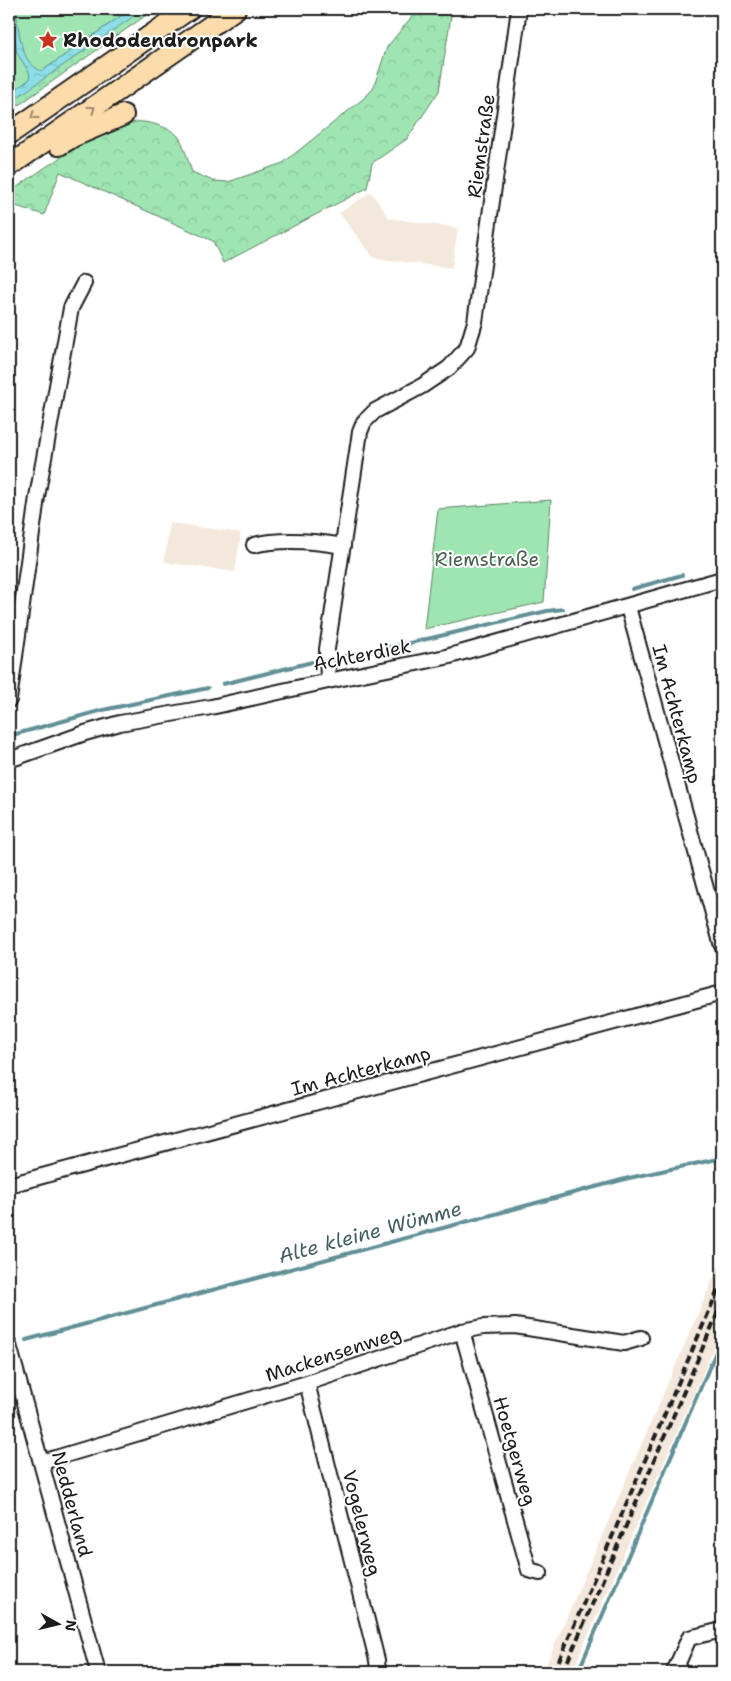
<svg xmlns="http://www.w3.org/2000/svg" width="731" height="1681" font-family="'Shantell Sans',sans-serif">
<defs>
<pattern id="forest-crowns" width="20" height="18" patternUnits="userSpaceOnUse" patternTransform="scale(1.25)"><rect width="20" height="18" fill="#9ee5b1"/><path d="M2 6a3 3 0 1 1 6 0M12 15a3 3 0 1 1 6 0" fill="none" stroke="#88c498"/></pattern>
<pattern id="water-ripples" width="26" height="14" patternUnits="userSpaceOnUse" patternTransform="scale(1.25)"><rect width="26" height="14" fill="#8ddee7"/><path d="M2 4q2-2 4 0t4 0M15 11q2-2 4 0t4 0" fill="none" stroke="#79bec6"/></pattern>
</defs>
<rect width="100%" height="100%" fill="#fff"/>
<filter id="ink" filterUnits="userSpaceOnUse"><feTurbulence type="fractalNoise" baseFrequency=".02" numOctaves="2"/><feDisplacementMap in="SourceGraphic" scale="10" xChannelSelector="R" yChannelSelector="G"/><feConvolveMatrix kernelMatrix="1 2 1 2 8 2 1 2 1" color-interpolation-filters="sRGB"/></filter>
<g filter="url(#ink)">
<g fill="#f4e8dc">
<path d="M371,192L389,218L458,228L452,268L374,258L339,213Z"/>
<path d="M170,523L241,533L235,572L164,562Z"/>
<path d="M722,1258V1328L704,1371L572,1672H543Z"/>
</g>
<g fill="url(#forest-crowns)" stroke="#5d8066">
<path d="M131,9H155L9,112V94Z"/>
<path d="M418,9H452L439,91L407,139L372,163L367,188L223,263L213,241L60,172L44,215L16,206L9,225V193C45,167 92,133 136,122C145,120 172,128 178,136C183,141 189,164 192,172L213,181L228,182L283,163L363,99L373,89L387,47Z"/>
</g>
<g fill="#9ee5b1" stroke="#5d8066">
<path d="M9,9H131L9,94Z"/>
<path d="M551,500L544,602L424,629L438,509Z"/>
</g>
<path fill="url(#water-ripples)" stroke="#609096" d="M9,9H16C19,28 19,64 42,71L131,9H144L9,103V94L30,79L29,72L17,53Z"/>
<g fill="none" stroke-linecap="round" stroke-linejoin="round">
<g stroke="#609096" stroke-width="4">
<path d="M632,589L682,575"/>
<path d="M345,656L401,645L547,611L563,609"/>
<path d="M223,684L312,662"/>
<path d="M16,734L103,710L208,688"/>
<path d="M26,1340L629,1178L722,1158"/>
<path d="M578,1672L722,1338"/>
</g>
<defs>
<g id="minor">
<path d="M254,545C283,538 314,541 343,546"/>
<path d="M628,607L722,946"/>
<path d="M328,681L327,649L360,432L364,422L375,411L422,386L449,368L467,348L475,322L519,9"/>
<path d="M9,700L37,497L53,408L71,308L84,283"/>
<path d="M9,760L85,733L120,723L211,707L328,681L446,657L722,579"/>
<path d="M9,1185L722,993"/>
<path d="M462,1331L529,1570L540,1573"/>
<path d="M9,1345L98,1672"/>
<path d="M307,1383L377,1660L378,1672"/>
<path d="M42,1462L307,1383L462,1331L483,1327L515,1326L624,1343L641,1338"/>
<path d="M674,1672L689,1638L722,1630"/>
</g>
<g id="highway">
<path d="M9,134L189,9"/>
<path d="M59,145L74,136L123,115"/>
<path d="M9,166L235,9"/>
</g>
</defs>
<use href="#minor" stroke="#1c1c1c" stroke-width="18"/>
<use href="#highway" stroke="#1c1c1c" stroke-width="24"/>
<use href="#minor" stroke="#fff" stroke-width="14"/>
<use href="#highway" stroke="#fddcac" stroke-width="20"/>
<g stroke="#1c1c1c" stroke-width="4" stroke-dasharray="8 4" stroke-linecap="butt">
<path d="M554,1672L722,1281"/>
<path d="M563,1672L722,1303"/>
</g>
</g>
<defs><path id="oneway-chevron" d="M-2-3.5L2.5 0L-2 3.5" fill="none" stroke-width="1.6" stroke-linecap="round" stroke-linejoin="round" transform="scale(1.25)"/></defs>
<g stroke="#98866b">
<use href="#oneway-chevron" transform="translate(92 109) rotate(-35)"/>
<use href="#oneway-chevron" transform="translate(34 116) rotate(144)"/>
</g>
</g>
<defs>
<symbol id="sight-bare" viewBox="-9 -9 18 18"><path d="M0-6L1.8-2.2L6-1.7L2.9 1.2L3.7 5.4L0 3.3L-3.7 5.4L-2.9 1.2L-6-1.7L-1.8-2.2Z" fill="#c8321e" stroke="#fff" stroke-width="2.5" paint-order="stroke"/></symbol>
</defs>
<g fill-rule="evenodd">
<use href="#sight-bare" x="34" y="26" width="28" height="28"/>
</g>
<g text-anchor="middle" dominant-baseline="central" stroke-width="4" stroke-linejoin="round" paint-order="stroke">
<g font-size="19" font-weight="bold" fill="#1c1c1c" stroke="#fff" text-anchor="start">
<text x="63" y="40">Rhododendronpark</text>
</g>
<g font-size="19" fill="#1c1c1c" stroke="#fff">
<text transform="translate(481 146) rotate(-82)">Riemstraße</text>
<text transform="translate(362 655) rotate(-11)">Achterdiek</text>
<text transform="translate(677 714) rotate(75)">Im Achterkamp</text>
<text transform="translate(361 1071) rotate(-15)">Im Achterkamp</text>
<text transform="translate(333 1354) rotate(-18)">Mackensenweg</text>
<text transform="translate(515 1451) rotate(74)">Hoetgerweg</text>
<text transform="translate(72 1504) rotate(75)">Nedderland</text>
<text transform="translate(362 1523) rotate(76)">Vogelerweg</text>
</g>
<g font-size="19" fill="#4a6250" stroke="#fff">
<text x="487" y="559">Riemstraße</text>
</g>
<g font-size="20" font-style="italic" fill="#446063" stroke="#fff">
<text transform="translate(370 1232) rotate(-15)">Alte kleine Wümme</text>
</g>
</g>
<rect width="731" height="1681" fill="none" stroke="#fff" stroke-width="30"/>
<rect x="15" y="15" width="701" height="1651" fill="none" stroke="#1c1c1c" stroke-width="2" filter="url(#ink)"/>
<g transform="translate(58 1624) rotate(98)" stroke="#ffffff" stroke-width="4" paint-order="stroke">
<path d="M0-4L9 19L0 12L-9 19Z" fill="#1c1c1c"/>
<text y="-8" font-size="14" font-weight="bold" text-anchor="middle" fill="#1c1c1c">N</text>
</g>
</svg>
